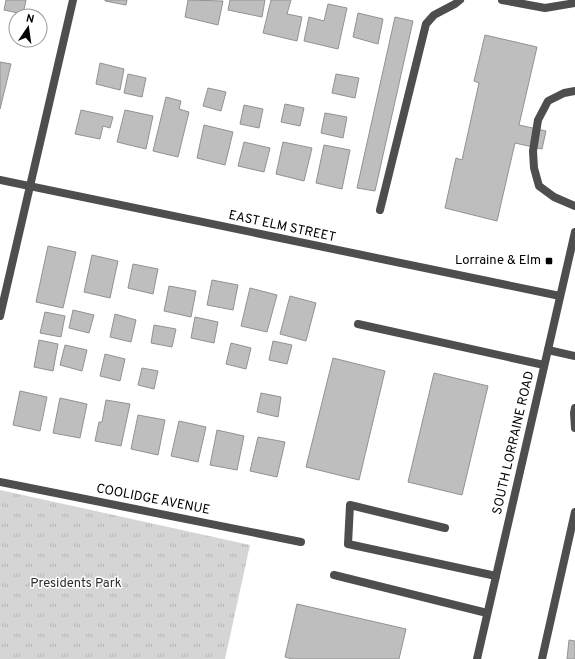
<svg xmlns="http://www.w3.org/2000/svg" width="575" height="659" font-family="Overpass,sans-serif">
<defs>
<pattern id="grass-tufts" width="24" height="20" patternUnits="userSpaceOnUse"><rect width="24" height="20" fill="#d5d5d5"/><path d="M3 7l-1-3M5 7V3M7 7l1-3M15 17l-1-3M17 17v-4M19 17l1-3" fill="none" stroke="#b5b5b5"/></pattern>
</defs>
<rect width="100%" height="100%" fill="#fff"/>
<path fill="url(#grass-tufts)" d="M0,490L250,545L225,659H0Z"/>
<g fill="#bebebe" stroke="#929292">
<path d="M6,0H26L23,14L4,10Z"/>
<path d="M105,0H127L126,5L105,1Z"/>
<path d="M188,0L223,1L218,25L185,17Z"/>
<path d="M230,0H265L262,17L228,10Z"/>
<path d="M271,0H291L287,14L302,17L297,41L263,33Z"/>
<path d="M328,4L347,8L338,49L304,41L309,17L324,21Z"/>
<path d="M358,13L383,19L378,44L353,37Z"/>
<path d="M395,17L413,21L375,191L357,188Z"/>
<path d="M485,35L537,47L519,125L546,131L542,149L515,143L497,221L445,208L456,158L462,160L479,83L474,81Z"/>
<path d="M0,62L11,64L0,109Z"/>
<path d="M100,63L124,69L120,90L96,84Z"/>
<path d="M128,74L146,78L142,97L124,93Z"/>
<path d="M336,74L359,78L355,98L332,93Z"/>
<path d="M208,88L226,92L221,111L203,106Z"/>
<path d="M166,97L181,101L179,109L189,112L178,157L153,151Z"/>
<path d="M285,104L304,108L300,126L281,122Z"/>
<path d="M244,105L263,109L259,128L240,124Z"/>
<path d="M81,110L113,117L110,128L103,126L100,139L75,134Z"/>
<path d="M125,110L153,116L146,149L117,142Z"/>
<path d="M325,113L347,117L343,138L321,133Z"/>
<path d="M204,125L233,132L225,165L197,158Z"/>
<path d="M244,142L270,148L264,172L238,166Z"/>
<path d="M283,142L312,148L304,181L276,174Z"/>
<path d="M324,145L350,150L342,189L316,183Z"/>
<path d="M48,246L76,252L63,308L36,302Z"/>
<path d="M92,255L118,261L110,298L84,292Z"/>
<path d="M133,264L158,269L153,294L128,288Z"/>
<path d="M212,280L238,285L233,310L207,305Z"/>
<path d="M169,286L196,291L191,317L164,311Z"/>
<path d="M250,288L277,295L267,332L241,326Z"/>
<path d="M290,296L316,303L306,341L280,334Z"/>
<path d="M73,310L94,315L89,333L69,328Z"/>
<path d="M45,312L65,316L61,337L40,333Z"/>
<path d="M115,314L136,320L131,342L110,337Z"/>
<path d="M195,317L218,322L214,343L191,338Z"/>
<path d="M154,325L176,329L172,347L151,343Z"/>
<path d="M39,340L58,344L53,371L34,367Z"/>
<path d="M273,341L292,345L287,364L269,360Z"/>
<path d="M231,343L251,348L246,369L226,364Z"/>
<path d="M65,345L87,350L82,371L60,365Z"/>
<path d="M105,354L125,359L120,381L100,376Z"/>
<path d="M333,358L385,371L359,480L306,467Z"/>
<path d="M142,368L158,371L154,389L138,385Z"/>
<path d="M434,373L488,386L462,495L408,482Z"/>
<path d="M20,391L47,397L40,431L13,425Z"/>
<path d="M261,393L281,397L278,417L257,412Z"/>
<path d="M60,398L87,404L80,438L53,433Z"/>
<path d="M106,400L130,404L121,446L95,441L99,422H102Z"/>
<path d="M138,415L165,420L158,455L131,449Z"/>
<path d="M179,421L206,427L198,462L171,456Z"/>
<path d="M217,430L244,436L237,470L210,465Z"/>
<path d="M258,437L285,442L277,477L250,471Z"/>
<path d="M297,604L406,629L399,659H292L285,657Z"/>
<path d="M569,640L575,641V659H567Z"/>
</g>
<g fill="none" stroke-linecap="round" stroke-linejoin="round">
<g stroke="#4e4e4e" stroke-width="8">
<path d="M502,0L545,8L575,3"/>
<path d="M575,91L564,93L548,101L538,120L533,151L534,168L539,186L554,197L575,206"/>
<path d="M380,210L426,24L434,15L455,4L460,0"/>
<path d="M358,324L544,365"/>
<path d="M548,350L575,356"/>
<path d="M575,408L574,413L575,428"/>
<path d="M445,528L350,505L348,544L496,576"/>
<path d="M334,575L487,613"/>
<path d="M542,659L575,512"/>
</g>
<g stroke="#4e4e4e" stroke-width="8">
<path d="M0,180L560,296"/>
<path d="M0,316L73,0"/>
<path d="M0,482L301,542"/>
<path d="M477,659L575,232"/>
</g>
</g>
<rect fill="#000" stroke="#fff" stroke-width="1.5" x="545" y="257" width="8" height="8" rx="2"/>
<g text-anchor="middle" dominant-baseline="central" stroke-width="3" stroke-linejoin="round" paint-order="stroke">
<g font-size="13" fill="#000" stroke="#fff">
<text transform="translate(282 227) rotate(12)">EAST ELM STREET</text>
<text transform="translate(514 443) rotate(-77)">SOUTH LORRAINE ROAD</text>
<text transform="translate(153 500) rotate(11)">COOLIDGE AVENUE</text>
</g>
<g font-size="13" fill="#000" stroke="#fff" text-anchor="end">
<text x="541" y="261">Lorraine &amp; Elm</text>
</g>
<g font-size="13" fill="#2c2c2c" stroke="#fff">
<text x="76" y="584">Presidents Park</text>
</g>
</g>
<g transform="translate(28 28) rotate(13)"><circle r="19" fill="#ffffff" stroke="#999999"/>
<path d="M0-3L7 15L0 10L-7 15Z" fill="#000000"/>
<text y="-6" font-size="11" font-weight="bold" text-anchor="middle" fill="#000000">N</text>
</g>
</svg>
